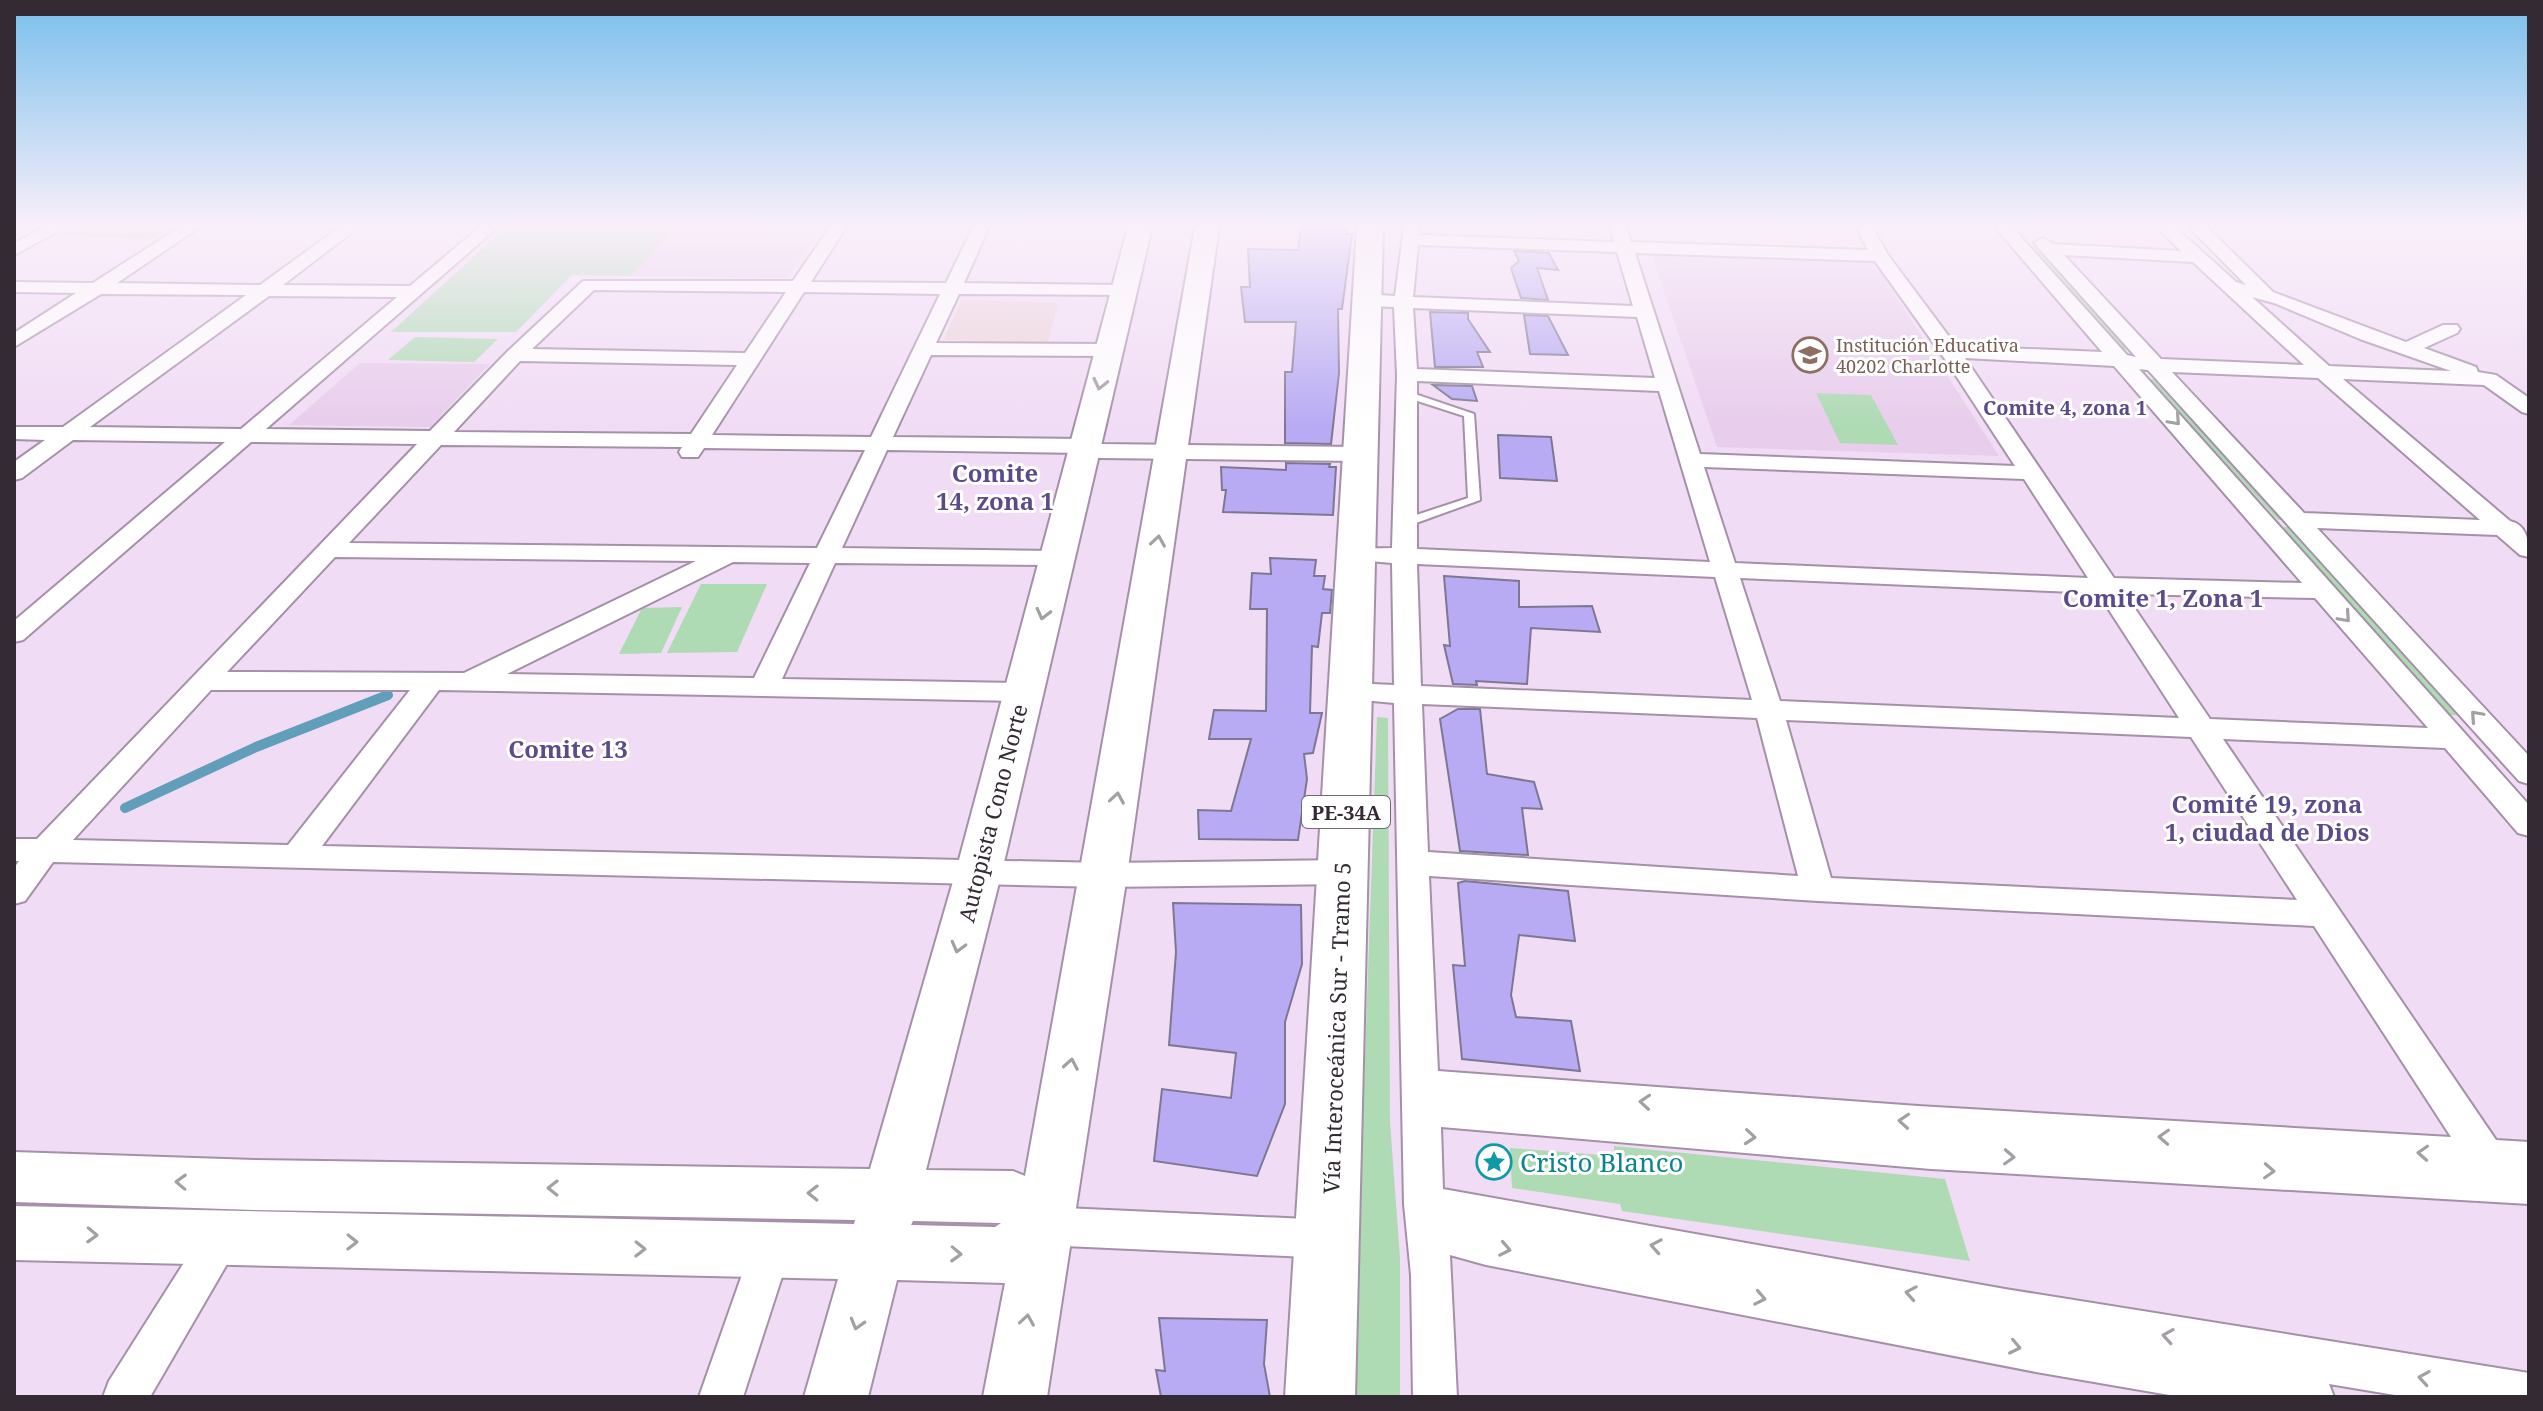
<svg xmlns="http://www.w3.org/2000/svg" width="2543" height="1411" font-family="'Noto Serif',serif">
<rect width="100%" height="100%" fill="#f1dcf5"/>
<path fill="#ecd3da" d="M961,300L1058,303L1048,342L944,340Z"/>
<g fill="#e8cdec">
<path d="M675,227H823L787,278L631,276Z"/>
<path d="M1652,256L1874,262L1999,456L1717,447Z"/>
<path d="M360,363L490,364L430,427L289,425Z"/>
</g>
<g fill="#aedab4">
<path d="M76,227H175L155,239L60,236Z"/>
<path d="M506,227H675L631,276L572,275L516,332H391Z"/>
<path d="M2030,246L2038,247L2130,350L2121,349Z"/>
<path d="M415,337L498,339L474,362L388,360Z"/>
<path d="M2148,379H2157L2287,520H2278Z"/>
<path d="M1816,393L1871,395L1898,445L1840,443Z"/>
<path d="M2283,527H2293L2461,715H2447Z"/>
<path d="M701,584H767L737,652L667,653Z"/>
<path d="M682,607L661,653L619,654L642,608Z"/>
<path d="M1377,717L1388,718L1390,1122L1400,1258V1397H1353Z"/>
<path d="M1614,1146L1945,1179L1970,1261L1622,1211L1620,1204L1512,1188L1510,1148L1614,1156Z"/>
</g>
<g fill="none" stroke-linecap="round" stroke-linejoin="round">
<path stroke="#609eba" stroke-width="10" d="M125,808L256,747L388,695"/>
</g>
<g fill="#b8abf3" stroke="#7c7893" stroke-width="2">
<path d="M1301,227H1346V234H1352L1342,309H1338L1339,373L1331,444L1285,443V372H1292L1296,322H1245L1241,287H1250L1248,249L1298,250Z"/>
<path d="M1514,251L1549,253L1558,270L1537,268L1548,300L1521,298L1511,268L1519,261Z"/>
<path d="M1430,312L1468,313V319L1490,352H1477L1483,367H1435Z"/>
<path d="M1524,315L1548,316L1568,355L1530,354Z"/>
<path d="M1433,385L1472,386L1477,401L1452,399Z"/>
<path d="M1498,435L1551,437L1557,481L1500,478Z"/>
<path d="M1286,463L1330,464L1329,467H1336L1333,515L1223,512L1226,490H1222L1221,467L1286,470Z"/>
<path d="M1270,558L1316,560L1314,576H1325L1323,589L1332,590L1330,613H1322L1318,647L1312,646L1310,713H1322L1313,753L1304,754L1307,779L1298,840L1199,839L1198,810L1231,811L1251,739H1209L1214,710L1266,711L1267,609H1250L1252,573L1271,574Z"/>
<path d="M1444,576L1519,581V607L1592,606L1600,632L1531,628L1527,684L1476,681L1477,685L1453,684L1444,645L1450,646Z"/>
<path d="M1458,709H1480L1487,774L1534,782L1542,809L1522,808L1528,855L1460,851L1440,719Z"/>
<path d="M1465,881L1568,891L1575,941L1519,935L1511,995L1516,1017L1571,1021L1580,1071L1462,1059L1453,965L1465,966L1458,883Z"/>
<path d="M1173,903L1301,905L1302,964L1285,1022V1104L1257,1176L1154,1161L1162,1089L1231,1098L1236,1053L1169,1045L1176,952Z"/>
<path d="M1159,1318L1267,1320L1264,1364L1270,1397H1161L1156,1370L1165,1371Z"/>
</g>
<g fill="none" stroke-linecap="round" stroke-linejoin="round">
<defs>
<path id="lane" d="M1406,391L1474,414L1480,500L1405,527L1399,523L1401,520L1468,498L1464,416L1402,396V392Z"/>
<g id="street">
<path d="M45,227H66L14,255V243Z"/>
<path d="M180,227H200L117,283L260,285L340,227H359L283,285L410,286L480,227H498L266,429L430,431L508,351L583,281H793L830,227H846L811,282L946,283L973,227H989L964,283L1124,285L1133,290L1124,295L959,294L936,343L1109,344L1119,350L1109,356L931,355L893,437L1086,439L1102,444L1362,447L1373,454L1362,461L1100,458L1083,453L887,450L842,548L1057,551L1066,553L1069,558L1066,563L1057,565L835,563L782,679L1023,683L1033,686L1037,692L1033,698L1023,701L439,690L322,846L1104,863L1343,860L1354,864L1359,872L1354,880L1343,884L1104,887L53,862L25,901L14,904V868L19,861H14V839H37L417,444L251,442L23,640L14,642V621L225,442L73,440L22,478L14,480V462L45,440L14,439V427H63L246,295L101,294L14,347V333L76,293L14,292V282L93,283ZM594,290L786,292L745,353L532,349ZM804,292L940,294L871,437L712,435ZM269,296L397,297L241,429L90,427ZM520,361L737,365L691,434L454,432ZM441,445L682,447L679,452L682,457H698L704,448L865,450L817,548L349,543ZM335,557L696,561L464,673L227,672ZM733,562L810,563L754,678L507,674ZM211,690H410L288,845L73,840Z"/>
<path d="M1404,227H1420L1419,235L1614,242L1610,227H1626L1631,242L1868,250L1856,227H1872L1888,255L1956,346L2102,352L1995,227H2012L2127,355L2136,357L2034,243L2043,238L2053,244L2181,251L2157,227H2175L2236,282L2246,285L2190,228L2207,227L2273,292L2406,342L2443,325H2457L2460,329L2457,333L2424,348L2476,367L2478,372L2496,375L2529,398V414L2522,412L2484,385L2343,379L2510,521C2527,525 2529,541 2529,557L2520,555L2497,535L2317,528L2529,756V784L2519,781L2148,370L2139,369L2529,805V836L2518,833L2445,748L2223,739L2496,1140L2529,1142V1204L1931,1169L1441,1127L1443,1189L2005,1289L2529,1373V1397H2407L2329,1384L2334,1397H2181L2036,1372L1486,1265L1450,1255L1457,1397H1413L1411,1275L1404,1204L1394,703L1341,698L1337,692L1341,686L1351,683L1394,685L1392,563L1347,559L1344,554L1347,549L1392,548L1397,375L1394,307L1365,306L1356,300L1365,294L1395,296ZM1418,245L1617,252L1633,306L1413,297ZM1635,253L1875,261L1947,362L2015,466L1700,454ZM2064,255L2193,262L2304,365L2161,359ZM2252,297L2274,303L2360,339L2451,371L2329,366ZM1413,308L1637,317L1655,378L1417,369ZM1965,358L2114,366L2302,583L2114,578ZM2172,372L2318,378L2480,520L2304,513ZM1417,381L1659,391L1710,562L1417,549ZM1704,467L2024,479L2088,578L1735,563ZM1417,564L1715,577L1752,700L1421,686ZM1740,578L2098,593L2179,718L1780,701ZM2125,594L2315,598L2428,728L2210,719ZM1422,704L1757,718L1798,876L1428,852ZM1786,720L2191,737L2297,900L1831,878ZM1429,876L1818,901L2314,926L2451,1137L1918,1106L1438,1071Z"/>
<path d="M1043,1207L1328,1220L1342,1226L1348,1239L1342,1252L1328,1258L1043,1245L1029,1239L1023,1226L1029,1213Z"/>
<path d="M225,1214L239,1220L245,1233L150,1397H103L109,1381L211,1220Z"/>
<path d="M770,1233L784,1238L790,1252L743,1397H699L750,1252L756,1238Z"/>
</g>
<path id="secondary" d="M1128,227H1152L1002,871L926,1170L1013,1171L1025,1176L1195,227H1219L1127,875L1047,1397H983L1005,1283L897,1280L868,1397H804L838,1279L14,1260V1206L854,1224L855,1220L255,1210L14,1202V1152L255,1160L870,1169L956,871ZM913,1221L1000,1223H1001L995,1227L911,1225Z"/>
<path id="highway" d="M1357,227H1383L1355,1397H1285Z"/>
</defs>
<use href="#lane" stroke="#a490a7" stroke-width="4"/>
<use href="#street" stroke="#a490a7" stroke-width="4"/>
<use href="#secondary" stroke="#a490a7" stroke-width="4"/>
<use href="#highway" stroke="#a490a7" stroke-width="4"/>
<use href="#lane" fill="#fff" fill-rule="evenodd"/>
<use href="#street" fill="#fff" fill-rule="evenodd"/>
<use href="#secondary" fill="#fff" fill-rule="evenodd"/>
<use href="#highway" fill="#fff" fill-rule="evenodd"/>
</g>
<defs><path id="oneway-chevron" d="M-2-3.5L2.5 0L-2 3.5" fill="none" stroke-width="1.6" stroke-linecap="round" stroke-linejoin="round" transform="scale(2)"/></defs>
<g stroke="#a39fa4">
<use href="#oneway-chevron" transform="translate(1100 384) rotate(103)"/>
<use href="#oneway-chevron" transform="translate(2175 420) rotate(48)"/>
<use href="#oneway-chevron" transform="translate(1158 541) rotate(-81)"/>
<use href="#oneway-chevron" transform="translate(1043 614) rotate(104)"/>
<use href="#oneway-chevron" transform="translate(2345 617) rotate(48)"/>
<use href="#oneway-chevron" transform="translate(2476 716) rotate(-132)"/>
<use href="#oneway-chevron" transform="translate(1117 798) rotate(-81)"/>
<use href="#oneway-chevron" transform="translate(958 947) rotate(105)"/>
<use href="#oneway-chevron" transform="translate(1071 1064) rotate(-80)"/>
<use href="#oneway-chevron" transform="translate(1645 1102) rotate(-176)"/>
<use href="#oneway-chevron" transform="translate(1904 1121) rotate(-176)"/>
<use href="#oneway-chevron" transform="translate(1750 1137) rotate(5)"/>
<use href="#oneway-chevron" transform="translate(2164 1137) rotate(-177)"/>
<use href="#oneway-chevron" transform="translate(2423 1153) rotate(-177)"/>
<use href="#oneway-chevron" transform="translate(2009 1157) rotate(3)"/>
<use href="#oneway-chevron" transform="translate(2269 1171) rotate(3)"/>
<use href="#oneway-chevron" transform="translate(181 1182) rotate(-178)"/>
<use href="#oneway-chevron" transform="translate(553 1188) rotate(-179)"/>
<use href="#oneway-chevron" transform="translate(813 1193) rotate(-179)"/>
<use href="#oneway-chevron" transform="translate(92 1235) rotate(2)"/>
<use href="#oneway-chevron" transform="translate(352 1242) rotate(1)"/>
<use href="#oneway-chevron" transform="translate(1656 1246) rotate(-170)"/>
<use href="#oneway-chevron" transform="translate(640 1249) rotate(1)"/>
<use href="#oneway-chevron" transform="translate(1505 1249) rotate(11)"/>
<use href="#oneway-chevron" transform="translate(956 1254) rotate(2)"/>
<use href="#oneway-chevron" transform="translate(1911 1293) rotate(-170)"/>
<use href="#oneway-chevron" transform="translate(1760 1298) rotate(11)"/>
<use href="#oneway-chevron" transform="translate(1027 1320) rotate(-81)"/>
<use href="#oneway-chevron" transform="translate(857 1324) rotate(106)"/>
<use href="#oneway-chevron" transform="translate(2168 1336) rotate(-171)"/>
<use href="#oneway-chevron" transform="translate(2015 1347) rotate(12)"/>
<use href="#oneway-chevron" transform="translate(2424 1378) rotate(-171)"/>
</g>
<linearGradient id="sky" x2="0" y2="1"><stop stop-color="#79bfec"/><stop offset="0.53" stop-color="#f9effa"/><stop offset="1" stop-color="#f9effa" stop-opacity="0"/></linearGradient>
<rect width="2543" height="425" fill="url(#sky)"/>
<defs>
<symbol id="school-ring" viewBox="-11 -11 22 22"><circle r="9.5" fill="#fff" stroke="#8d6e63" stroke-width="1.5"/><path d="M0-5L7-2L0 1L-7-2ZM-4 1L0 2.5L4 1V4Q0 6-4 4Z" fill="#8d6e63"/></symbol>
<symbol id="sight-ring" viewBox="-11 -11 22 22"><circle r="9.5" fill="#fff" stroke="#0f9aa8" stroke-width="1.5"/><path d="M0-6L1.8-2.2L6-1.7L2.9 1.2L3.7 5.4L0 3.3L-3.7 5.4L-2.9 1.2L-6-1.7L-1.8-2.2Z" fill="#0f9aa8"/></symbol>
</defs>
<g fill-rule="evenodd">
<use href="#school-ring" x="1790" y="335" width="40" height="40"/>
<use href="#sight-ring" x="1474" y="1142" width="40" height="40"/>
</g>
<g text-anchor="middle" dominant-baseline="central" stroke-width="6" stroke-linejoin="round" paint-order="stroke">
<g font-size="18" fill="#785e54" stroke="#fff" text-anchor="start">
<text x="1836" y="345">Institución Educativa<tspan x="1836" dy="21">40202 Charlotte</tspan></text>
</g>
<g font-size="20" font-weight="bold" fill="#5b4b89" stroke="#fff">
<text x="2065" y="407">Comite 4, zona 1</text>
</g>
<rect fill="#fff" stroke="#706a71" stroke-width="2" x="1302" y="796" width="88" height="32" rx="6"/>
<g font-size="20" font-weight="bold" fill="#332a34">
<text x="1346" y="812">PE-34A</text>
</g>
<g font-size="22" fill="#332a34" stroke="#fff">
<text transform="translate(992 813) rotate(-76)">Autopista Cono Norte</text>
<text transform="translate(1336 1028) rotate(-88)">Vía Interoceánica Sur - Tramo 5</text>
</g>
<g font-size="24" font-weight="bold" fill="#5b4b89" stroke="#fff">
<text x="995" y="472">Comite<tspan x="995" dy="28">14, zona 1</tspan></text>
<text x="2163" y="597">Comite 1, Zona 1</text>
<text x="568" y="748">Comite 13</text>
<text x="2267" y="803">Comité 19, zona<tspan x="2267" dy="28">1, ciudad de Dios</tspan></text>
</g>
<g font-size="26" fill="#0d838f" stroke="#fff" text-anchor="start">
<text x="1520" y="1162">Cristo Blanco</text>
</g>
</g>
<rect width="2543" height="1411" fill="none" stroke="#332a34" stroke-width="32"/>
</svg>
